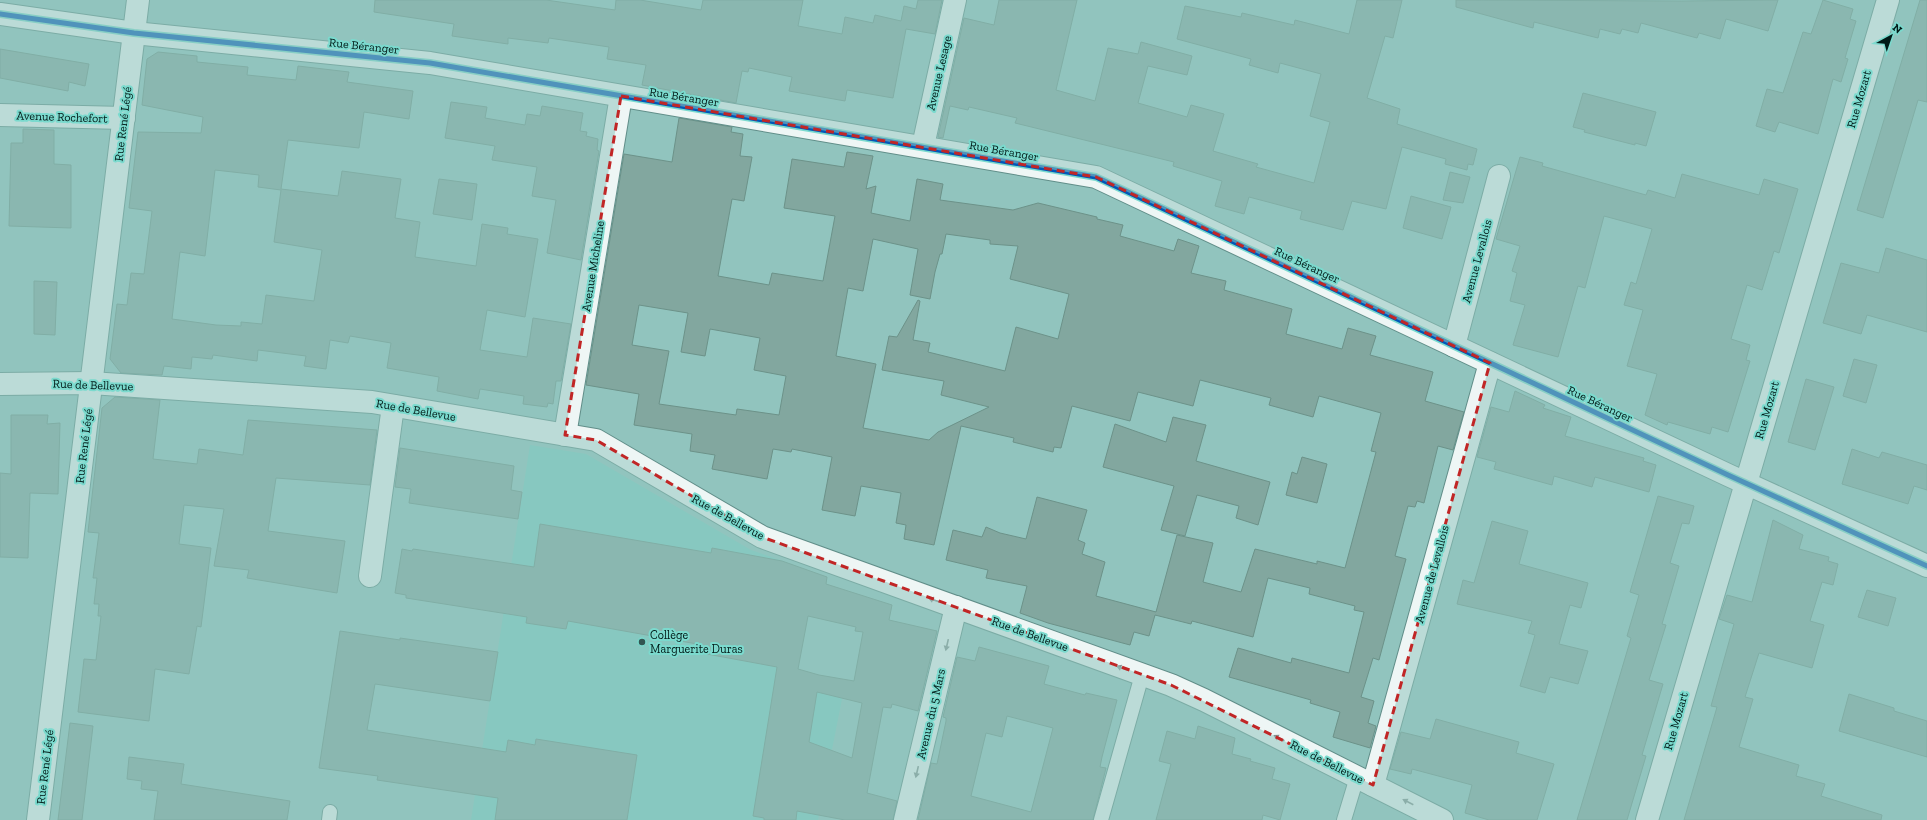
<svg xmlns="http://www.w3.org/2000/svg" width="1927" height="820" font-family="'Zilla Slab',serif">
<rect width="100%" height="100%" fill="#91c4be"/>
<path fill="#7acdc3" d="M530,445L586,454L751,550L797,566L777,681L843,694L818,820H471Z"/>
<g fill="#82a79f" stroke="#6c9289" fill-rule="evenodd">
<path d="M375,0H546L615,10L616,0H640L701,10L703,0H803L798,26L842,34L845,17L873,23L875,15L901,21L904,6L916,9L918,0H942L935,34L906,29L893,98L847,90L845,101L789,91L792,77L749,68L748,72L742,71L736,103L642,85L646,65L607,59L609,47L549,38L548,43L508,38V44L452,36L454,24L374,12Z"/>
<path d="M999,0H1077L1056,90L1095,101L1108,48L1138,54L1141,42L1192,56L1187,75L1148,66L1138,103L1187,117L1191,105L1224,114L1213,151L1258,164L1256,167L1314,183L1330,122L1310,116L1321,74L1280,63L1278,73L1249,65L1251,59L1177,39L1185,6L1241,17L1242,13L1294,25L1295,20L1349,34L1357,0H1402L1393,38L1385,36L1367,98L1400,109L1397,124L1477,149L1473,165L1468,164L1467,170L1445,164L1446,159L1402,147L1386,209L1352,201L1343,230L1300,219L1302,211L1249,197L1244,214L1215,206L1222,181L1173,166L1174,162L1015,123L1017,118L969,107L968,110L950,106L943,138L938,137L964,18L994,25Z"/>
<path d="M1456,0L1682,1L1778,0L1768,31L1726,19L1720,39L1699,33L1697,38L1641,23L1638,33L1622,29L1620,34L1600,29L1598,38L1534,22L1533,28L1456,7Z"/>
<path d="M1823,0L1853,9L1850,19L1856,21L1845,58L1848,59L1841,82L1833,79L1818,134L1779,122L1775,132L1756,126L1767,89L1783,93L1803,32L1811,34Z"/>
<path d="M1920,0H1927V102L1918,100L1883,218L1857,210Z"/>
<path d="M0,49L89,64L85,86L69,82L68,91L0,78Z"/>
<path d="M158,52L197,56V62L248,67L247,75L296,80L298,66L349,72L347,82L413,91L409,119L364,112L359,148L288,140L281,189L338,196L342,171L401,179L395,218L420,222L415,257L476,266L482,224L508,228L507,234L538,239L525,317L487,310L480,350L527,357L533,318L571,324L561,381H556L553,404L548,403L547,407L523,404L524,396L480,389L478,399L437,391L439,377L387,368L391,343L350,336L348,343L330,340L326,369L304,366L306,356L258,350L257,361L213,355L212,359L192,357L191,369L164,366L162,375L121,373L110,359L117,304L127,305L131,273L144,274L152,211L129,208L138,132L201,133L203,117L142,105L147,59ZM215,170L259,175L258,187L281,190L274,242L322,250L314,301L266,295L262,324L241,322V326L216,325L172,319L180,252L205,256Z"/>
<path d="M1583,93L1656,112L1646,146L1635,143V145L1584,132L1585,130L1573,127Z"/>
<path d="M451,102L487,107L485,118L525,125L527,114L540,116L542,106L583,113L580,131L587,132L586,136L598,139L597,150L599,151L581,260L547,253L556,200L532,196L537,167L492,160L495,146L445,138Z"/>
<path d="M679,118L732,127L731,132L743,134L740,156L752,157L744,201L732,199L718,276L769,285L772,273L823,281L835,216L784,208L792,159L844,167L847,152L873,156L866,189L876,186L871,213L910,221L917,179L943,184L940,200L1013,210L1038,203L1097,217V219L1123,225L1120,236L1174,251L1178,239L1199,246L1191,273L1226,281L1224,290L1292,309L1286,334L1342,349L1348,328L1376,336L1370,355L1433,372L1425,401L1464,412L1453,450L1438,446L1424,503L1417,501L1415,507L1408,506L1395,556L1406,559L1379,660L1373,658L1361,697L1374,701L1368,723L1376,726L1370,748L1333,737L1340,712L1310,703L1311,700L1229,677L1238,648L1291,663L1292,658L1349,673L1364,612L1354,610L1355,606L1309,594L1310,588L1268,578L1253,637L1192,621L1191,624L1155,615L1149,636L1134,632L1130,645L1048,623L1020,613L1027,586L986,578L988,570L946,560L953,530L982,537L986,527L1000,533L1026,539L1037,497L1087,510L1078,540L1085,543L1082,554L1105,562L1096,596L1156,612L1177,535L1213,543L1203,582L1241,592L1255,549L1317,564V561L1345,568L1376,452L1371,451L1381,413L1319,396L1313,417L1269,405L1271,398L1200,380L1193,406L1138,392L1130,421L1072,406L1061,448L1054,447L1053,452L1013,442L1014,438L961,426L934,545L904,539L906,525L896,523L901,493L861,486L855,516L822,510L832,457L792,449L791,452L773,449L767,479L712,469L715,455L690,451L692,434L634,425L639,394L586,385L624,154L672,162ZM946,234L990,240V244L1018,246L1010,279L1069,294L1058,339L1016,327L1005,371L928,352L930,343L913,340L920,301L918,300L897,337L889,336L882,370L944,381L941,395L989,407L938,432L929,440L863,428L876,364L836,356L848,288L863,291L873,239L918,249L910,295L930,299L935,272L940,254H942ZM639,305L688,313L681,352L705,356L710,329L760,338L754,370L786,376L779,415L737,409L736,415L659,404L669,351L632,345Z"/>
<path d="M23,129L54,130V164L71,165V228L9,226L11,143H23Z"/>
<path d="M1520,157L1543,163L1542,166L1646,195L1648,190L1675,198L1682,174L1759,195L1764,179L1798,189L1779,253L1774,251L1762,290L1747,285L1731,339L1750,345L1746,360L1750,361L1728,432L1712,427L1710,434L1668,422L1667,425L1645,415L1657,374L1627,366L1643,310L1624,305L1631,282L1636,284L1652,229L1604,216L1585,288L1578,286L1558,357L1513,345L1525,305L1510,301L1517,273L1512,271L1520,246L1496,239Z"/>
<path d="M1450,172L1470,177L1463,203L1443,200Z"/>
<path d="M439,179L477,184L472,220L433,214Z"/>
<path d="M1411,196L1451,207L1442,239L1403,228Z"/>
<path d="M1886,248L1927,260V332L1867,315L1861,334L1823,323L1841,263L1879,273Z"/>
<path d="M34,281L57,282L55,335L34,334Z"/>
<path d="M1854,359L1877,365L1866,403L1843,396Z"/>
<path d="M1806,379L1834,387L1815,450L1788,442Z"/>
<path d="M1515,391L1545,405L1543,408L1571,417L1565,436L1644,458L1643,461L1656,465L1649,492L1595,477L1592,487L1554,476L1552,485L1494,469L1496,462L1477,457L1491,407L1509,412Z"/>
<path d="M115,397L160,400L153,459L197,464L199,449L243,455L248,420L377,430L370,485L276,478L268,531L345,541L337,593L247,578L249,570L214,566L224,509L184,505L179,544L211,548L201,627L197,626L189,674L155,669L149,721L78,712L84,659L96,660L101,616H98L99,604H94L97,578H93L99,533L88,532L102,408Z"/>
<path d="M11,415H48L47,424L60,423L58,494L30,493L28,558L0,557V473L11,474Z"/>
<path d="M1173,417L1206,425L1196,461L1270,482L1258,525L1236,518L1239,506L1197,495L1185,536L1161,530L1174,486L1103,467L1115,424L1166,442Z"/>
<path d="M400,448L514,466L511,490L522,492L518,519L409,503L411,489L395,487Z"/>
<path d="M1852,449L1879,458L1882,452L1927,465V490L1914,486L1908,504L1842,484Z"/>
<path d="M1302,457L1327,464L1317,503L1286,495L1292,472L1297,474Z"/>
<path d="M1658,496L1694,506L1689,524L1682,523L1670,563L1679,566L1662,624L1666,625L1649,680L1663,684L1642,755L1646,756L1627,820H1577L1631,638L1627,636L1639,595L1630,592Z"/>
<path d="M1773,520L1803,535L1799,549L1829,557L1828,561L1838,564L1833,585L1822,582L1810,621L1824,625L1812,668L1759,653L1745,697L1753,699L1739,747L1799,765L1796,776L1825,784L1821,796L1882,815L1881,820H1684L1717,707L1711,706L1734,624L1719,619L1727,595L1752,602Z"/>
<path d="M1492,521L1528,531L1519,564L1588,583L1581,608L1570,605L1559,644L1588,651L1578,684L1550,677L1545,693L1520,686L1535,635L1528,633L1532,621L1457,604L1463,580L1474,583Z"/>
<path d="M540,524L711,553L712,548L782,561L827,577L826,584L892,605L889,620L937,631L918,711L892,704L891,708L883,707L867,793L897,801L893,820H845L797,811L796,820H764V818L753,816L777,667L696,652L697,644L568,621L566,629L526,623L527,617L406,598V595L395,593L402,549L412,551L413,549L534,567ZM808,616L856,627L855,631L863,632L854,681L819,675L798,669ZM817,692L862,703L852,758L809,742Z"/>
<path d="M1867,590L1896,598L1888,626L1858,617Z"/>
<path d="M340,631L400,640V638L498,652L490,701L375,684L367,730L506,752L508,740L535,745L536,739L637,755L627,820H495L498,798L377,780L378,776L319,768Z"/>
<path d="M979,647L1049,666L1044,684L1085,695L1086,693L1117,700L1102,757L1100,767L1106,768L1093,820H918L931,763L937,764L946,721V718L943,717L957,657L975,661ZM1007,716L1053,728L1031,812L971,796L986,733L1002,737Z"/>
<path d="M1849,694L1894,708V711L1927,721V757L1839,731Z"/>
<path d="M1436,719L1519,742L1516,753L1554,764L1537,820H1489L1465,813L1472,785L1412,769L1411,774L1390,769L1401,732L1430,739Z"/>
<path d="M70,723L93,726L82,820H58Z"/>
<path d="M1198,726L1235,738L1232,754L1251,759L1250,761L1275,768L1272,779L1290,784L1280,820L1263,815L1262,820H1156L1171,764L1159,761L1167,731L1195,739Z"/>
<path d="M129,757L184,764L181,784L290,801L287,820H154L158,791L141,789L142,781L127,779Z"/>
</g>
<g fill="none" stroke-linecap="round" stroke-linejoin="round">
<defs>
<g id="service">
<path d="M329,820L330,812"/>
<path d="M1101,820L1142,675"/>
<path d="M1344,820L1357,777"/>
</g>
<g id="minor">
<path d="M0,14L134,33L430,63L1096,177L1728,475L1927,566"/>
<path d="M0,115L124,118"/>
<path d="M923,146L955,0"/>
<path d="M1454,346L1499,176"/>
<path d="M0,384L91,383L372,402L596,440L762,537L1171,685L1204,700L1442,820"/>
<path d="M565,435L621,96"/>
<path d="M370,576L393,406"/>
<path d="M1373,785L1490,363"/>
<path d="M38,820L138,0"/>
<path d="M905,820L956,607"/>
<path d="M1647,820L1888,0"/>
</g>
</defs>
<use href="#service" stroke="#618e89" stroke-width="16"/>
<use href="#minor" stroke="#618e89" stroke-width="24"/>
<use href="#service" stroke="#eef6f5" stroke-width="14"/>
<use href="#minor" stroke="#eef6f5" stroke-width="22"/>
<defs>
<path id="cycleway" d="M0,14L134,33L430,63L1096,177L1728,475L1927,566"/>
</defs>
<use href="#cycleway" stroke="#7bdace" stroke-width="8"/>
<use href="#cycleway" stroke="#0057b8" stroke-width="5"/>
</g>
<defs><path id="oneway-solid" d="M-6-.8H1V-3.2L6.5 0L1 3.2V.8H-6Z"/></defs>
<g fill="#839391">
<use href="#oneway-solid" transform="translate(934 600) rotate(-160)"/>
<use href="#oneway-solid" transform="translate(947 645) rotate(103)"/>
<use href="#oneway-solid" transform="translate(1122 668) rotate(-160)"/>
<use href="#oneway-solid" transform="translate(1279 738) rotate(-153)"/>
<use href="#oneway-solid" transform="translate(917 772) rotate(103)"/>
<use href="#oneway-solid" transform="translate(1408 802) rotate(-153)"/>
</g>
<path d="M0 0H1927V820H0ZM621,96L1096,177L1490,363L1373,785L1171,685L762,537L596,440L565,435Z" fill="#91c4be" fill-opacity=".55" fill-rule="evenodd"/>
<path fill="none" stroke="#c12626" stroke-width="3" stroke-dasharray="8 5" stroke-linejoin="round" d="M621,96L1096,177L1490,363L1373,785L1171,685L762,537L596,440L565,435Z"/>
<circle fill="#335551" stroke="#7bdace" stroke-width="1.5" cx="642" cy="642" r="4"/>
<g text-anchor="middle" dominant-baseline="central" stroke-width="4" stroke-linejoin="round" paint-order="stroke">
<g font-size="12" fill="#001916" stroke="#7bdace">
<text transform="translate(364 46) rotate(6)">Rue Béranger</text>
<text transform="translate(939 73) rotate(-77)">Avenue Lesage</text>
<text transform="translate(684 97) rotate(9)">Rue Béranger</text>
<text transform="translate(1859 99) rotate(-74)">Rue Mozart</text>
<text transform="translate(62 117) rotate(2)">Avenue Rochefort</text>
<text transform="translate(123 124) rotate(-83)">Rue René Légé</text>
<text transform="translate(1004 151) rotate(10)">Rue Béranger</text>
<text transform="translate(1477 261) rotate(-75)">Avenue Levallois</text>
<text transform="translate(1307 265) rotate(25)">Rue Béranger</text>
<text transform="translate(593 266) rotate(-81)">Avenue Micheline</text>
<text transform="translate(93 385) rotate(2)">Rue de Bellevue</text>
<text transform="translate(1600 404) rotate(25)">Rue Béranger</text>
<text transform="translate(416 410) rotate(10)">Rue de Bellevue</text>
<text transform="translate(1767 410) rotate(-74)">Rue Mozart</text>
<text transform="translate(84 446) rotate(-83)">Rue René Légé</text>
<text transform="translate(728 517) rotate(29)">Rue de Bellevue</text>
<text transform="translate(1432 574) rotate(-75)">Avenue de Levallois</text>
<text transform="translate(1030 634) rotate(20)">Rue de Bellevue</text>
<text transform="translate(931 714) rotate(-77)">Avenue du 5 Mars</text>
<text transform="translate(1676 721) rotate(-74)">Rue Mozart</text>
<text transform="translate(1327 762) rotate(27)">Rue de Bellevue</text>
<text transform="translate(45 767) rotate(-83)">Rue René Légé</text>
</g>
<g font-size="12" fill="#001916" stroke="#7bdace" text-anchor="start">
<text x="650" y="635">Collège<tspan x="650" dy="14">Marguerite Duras</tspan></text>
</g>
</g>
<g transform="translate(1891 36) rotate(40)" stroke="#7bdace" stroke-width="3" paint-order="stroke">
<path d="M0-3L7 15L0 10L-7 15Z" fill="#001916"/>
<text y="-6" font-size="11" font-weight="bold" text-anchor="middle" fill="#001916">N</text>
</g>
</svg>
